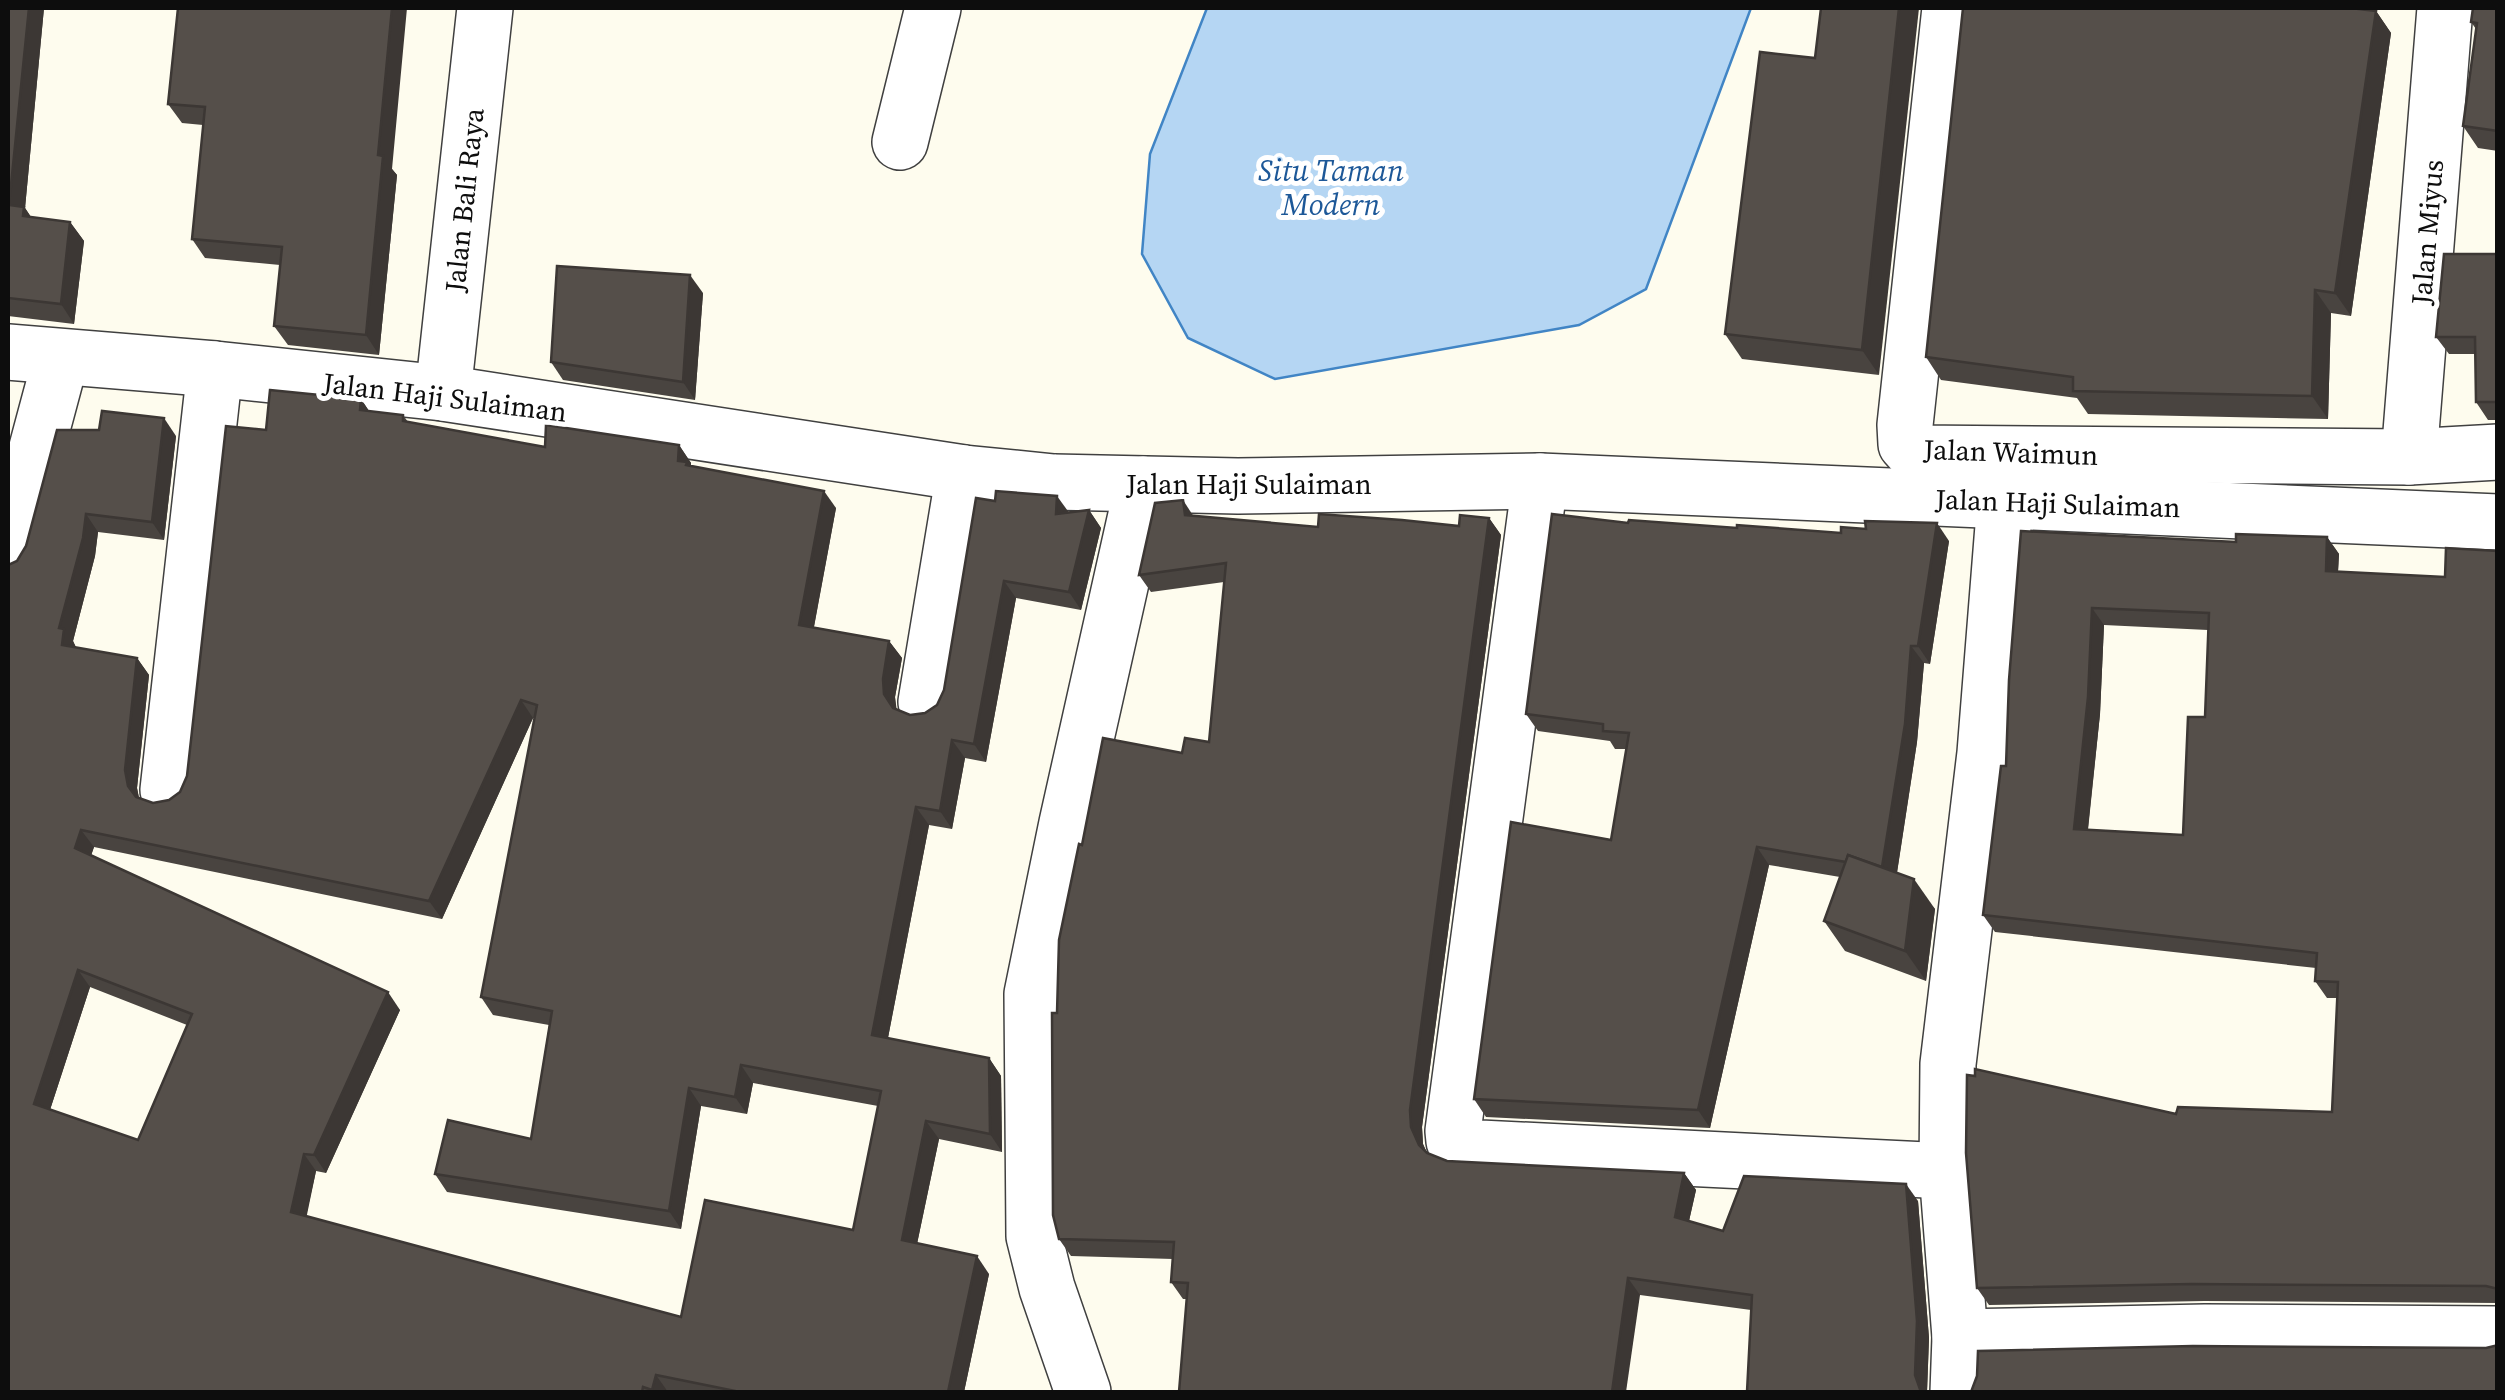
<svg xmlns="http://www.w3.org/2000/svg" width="2505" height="1400" font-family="'Source Serif 4',serif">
<rect width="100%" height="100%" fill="#fefcee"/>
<path fill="#b5d6f3" stroke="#4185c5" stroke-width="2.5" d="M1207,8H1751L1646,289L1579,325L1275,379L1188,338L1142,254L1150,154Z"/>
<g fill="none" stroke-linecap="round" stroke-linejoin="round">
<defs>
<g id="minor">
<path d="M1950,8L1905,425L1906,444L1914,453L2409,457L2498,452"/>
<path d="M900,142L933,8"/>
<path d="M8,352L215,369L443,393L964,473L1054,482L1238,486L1540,481L2498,522"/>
<path d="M443,393L485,8"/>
<path d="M2409,457L2445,8"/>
<path d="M1540,481L1453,1131L1454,1141L1460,1147L1947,1171"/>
<path d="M8,556L61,358"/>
<path d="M926,702L964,473"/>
<path d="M168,790L215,369"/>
<path d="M1960,1337L2205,1332L2498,1334"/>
<path d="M1083,1392L1047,1288L1034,1236L1032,994L1067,823L1143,484"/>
<path d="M1958,1392L1960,1337L1947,1171L1948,1064L1985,753L2005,501"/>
</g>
</defs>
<use href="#minor" stroke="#404040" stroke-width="58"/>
<use href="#minor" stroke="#fff" stroke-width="55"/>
</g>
<g fill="#494440" fill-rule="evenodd">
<path d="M8,8H44L25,208L31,217L70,222L84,241L74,324L8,316Z"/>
<path d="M178,8L392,169L397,175L379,355L288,345L274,326L280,265L205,258L192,239L203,125L182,123L168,104Z"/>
<path d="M2498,8V151L2478,148L2463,126L2476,29L2471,22Z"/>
<path d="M2367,10L2376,11L2391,33L2351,316L2331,313L2328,419L2088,414L2077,398L1941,380L1926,357Z"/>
<path d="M1760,52L1879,375L1742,359L1725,334Z"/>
<path d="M2498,254V420H2488L2476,402L2475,354H2449L2436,337Z"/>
<path d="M703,293L695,400L563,380L551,362Z"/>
<path d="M361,399L369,411L403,415L408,422L545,447L679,445L691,463V466L836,508L814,627L889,641L902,658L895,697L896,709L910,715L925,713L937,705L944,690L976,498L1069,512L1089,510L1101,528L1081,610L1016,598L986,762L965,758L952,829L929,825L888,1038L989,1058L1001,1076L1002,1152L939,1139L917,1244L989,1274L964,1392H8L17,561L176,436L164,540L98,532L95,556L73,641L76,648L137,658L149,675L137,788L139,798L153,803L169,800L180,792L187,776L266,430ZM533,718H535L481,997L493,1015L549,1025L531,1139L435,1174L447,1192L681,1229L701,1106L747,1114L753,1083L878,1106L853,1230L681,1317L306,1216L316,1171L326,1173L400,1010L91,855L94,847L442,919ZM90,987L187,1025L138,1140L50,1110Z"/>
<path d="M1194,516L1318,527L1459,526L1489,518L1501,535L1422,1127L1423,1144L1427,1153L1447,1161L1684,1173L1696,1190L1689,1221L1723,1231L1918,1201L1929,1338L1927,1392H1747L1751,1310L1640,1295L1187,1299H1183L1171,1282L1173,1259L1071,1256L1059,1239L1057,1013L1082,845L1182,753L1209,742L1224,582L1151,592L1139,575Z"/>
<path d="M1628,523L1949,541L1930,664L1924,663L1917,742L1897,872L1935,909L1926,981L1845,951L1824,921L1840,877L1769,865L1710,1128L1486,1117L1474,1099L1611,840L1626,749H1615L1610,741L1538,731L1526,714Z"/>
<path d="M2021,531L2236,542L2327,537L2339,554L2338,572L2445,577L2498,551V1303L2204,1301L1989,1305L1977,1288L2176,1114L2332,1112L2337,998H2327L2315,981L2316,968L1995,932L1983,915L2006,766ZM2104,625L2208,630L2205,717L2183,835L2088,830L2100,714Z"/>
</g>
<g fill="#3c3734">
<path d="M29,8H44L25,208L37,226L9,205Z"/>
<path d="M392,8H407L392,169L397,175L379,355L366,335L378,155Z"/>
<path d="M1899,8H1919L1879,375L1862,350Z"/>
<path d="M2376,11L2391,33L2351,316L2335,293Z"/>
<path d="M70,222L84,241L74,324L61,304Z"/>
<path d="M690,275L703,293L695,400L683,382Z"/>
<path d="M2315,290L2331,313L2328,419L2312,396Z"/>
<path d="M361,399L373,417L360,410Z"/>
<path d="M164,418L176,436L164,540L152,522Z"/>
<path d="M679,445L691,463V468L678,461Z"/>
<path d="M824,491L836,508L811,642L799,625Z"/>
<path d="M1057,496L1070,514H1056Z"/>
<path d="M1183,500L1194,517L1185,515Z"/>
<path d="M1089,510L1101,528L1081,610L1069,592Z"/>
<path d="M86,514L98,532L95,556L73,641L76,647L62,645L59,628Z"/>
<path d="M1489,518L1501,535L1422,1127L1423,1144L1431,1162L1419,1145L1411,1127L1410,1110Z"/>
<path d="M1937,523L1949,541L1930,664L1918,646Z"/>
<path d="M2327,537L2339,554L2337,588L2326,571Z"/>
<path d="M1004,581L1016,598L986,762L974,744Z"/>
<path d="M2092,608L2104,625L2100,714L2086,846L2074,829Z"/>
<path d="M889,641L902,658L895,697L897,712L884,694L883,679Z"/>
<path d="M1911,646L1924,663L1917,742L1895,886L1882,868Z"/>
<path d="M137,658L149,675L137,788L140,803L128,786L125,770Z"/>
<path d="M521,700L533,718L442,919L429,901Z"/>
<path d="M952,740L965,758L952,829L940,811Z"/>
<path d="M916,807L929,825L885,1053L872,1035Z"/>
<path d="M81,830L94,847L88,865L75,848Z"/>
<path d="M1757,847L1769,865L1710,1128L1698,1110Z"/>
<path d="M1914,879L1935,909L1926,981L1905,951Z"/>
<path d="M78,970L90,987L46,1122L34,1104Z"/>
<path d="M388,992L400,1010L326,1173L314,1155Z"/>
<path d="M989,1058L1001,1076L1002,1152L990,1134Z"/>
<path d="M741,1065L753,1083L747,1114L735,1097Z"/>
<path d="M689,1088L701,1106L681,1229L669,1211Z"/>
<path d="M926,1121L939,1139L914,1258L902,1240Z"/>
<path d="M304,1154L316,1171L304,1229L291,1212Z"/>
<path d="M1684,1173L1696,1190L1686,1234L1675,1217Z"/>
<path d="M1906,1184L1918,1201L1929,1338L1927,1392H1920L1919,1390L1915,1375Z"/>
<path d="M977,1256L989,1274L964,1392H948Z"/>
<path d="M1628,1278L1640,1295L1626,1392H1612Z"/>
<path d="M656,1375L668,1392H654L652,1390Z"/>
</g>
<g fill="#554f4a" stroke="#3c3734" stroke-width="2.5" fill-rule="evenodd">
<path d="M8,8H29L9,205L24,207L23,216L70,222L61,304L8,298Z"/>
<path d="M178,8H392L378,155L383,156L366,335L274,326L282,247L192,239L205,107L168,104Z"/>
<path d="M1821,8H1899L1862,350L1725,334L1760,52L1815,58Z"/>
<path d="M1963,8H2350L2376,11L2335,293L2315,290L2312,396L2073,391V377L1926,357Z"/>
<path d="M2473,8H2498V131L2463,126L2477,23L2471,22Z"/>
<path d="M2444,254H2498V402H2476L2475,337H2436Z"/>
<path d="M557,266L690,275L683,382L551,362Z"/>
<path d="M270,390L361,399L360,410L403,415V421L545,447L546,425L679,445L678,461L687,462L686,465L824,491L799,625L889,641L883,679L884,694L893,708L910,715L925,713L937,705L944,690L976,498L995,501L996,491L1057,496L1056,514L1089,510L1069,592L1004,581L974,744L952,740L940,811L916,807L872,1035L989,1058L990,1134L926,1121L902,1240L977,1256L948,1392H740L656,1375L652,1390L643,1387L642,1392H8V565L17,561L26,546L57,430H99L102,411L164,418L152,522L86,514L83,538L59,628L64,629L62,645L137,658L125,770L128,786L136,797L153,803L169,800L180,792L187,776L226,426L266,430ZM521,700L537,705L481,997L552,1011L531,1139L448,1120L435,1174L669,1211L689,1088L735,1097L741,1065L881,1091L853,1230L705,1200L681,1317L291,1212L304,1154L314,1155L388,992L75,848L81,830L429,901ZM78,970L192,1014L138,1140L34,1104Z"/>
<path d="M1183,500L1185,515L1318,527L1319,514L1402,520L1459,526L1460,515L1489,518L1410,1110L1411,1127L1419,1145L1427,1153L1447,1161L1684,1173L1675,1217L1723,1231L1744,1176L1906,1184L1917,1321L1915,1375L1921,1392H1747L1752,1295L1628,1278L1612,1392H1627H1179L1188,1283L1171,1282L1174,1242L1059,1239L1053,1215L1052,1013H1057L1059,940L1079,844L1082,845L1103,738L1182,753L1185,738L1209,742L1226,563L1139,575L1155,503Z"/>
<path d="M1552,514L1628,523L1629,520L1737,528V525L1841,533V527L1866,529L1865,521L1937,523L1918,646H1911L1905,724L1882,867L1848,855L1846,862L1757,847L1698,1110L1474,1099L1511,822L1611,840L1629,733L1603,731V724L1526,714Z"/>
<path d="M2021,531L2236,542V534L2327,537L2326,571L2445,577L2446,548L2498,551V1289L2486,1286L2192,1284L1977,1288L1966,1153L1967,1075L1975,1076V1069L2176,1114L2178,1107L2332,1112L2338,982L2315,981L2317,953L1983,915L2001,766H2006L2009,680ZM2092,608L2209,613L2205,717H2188L2183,835L2074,829L2088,697Z"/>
<path d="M1848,855L1914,879L1905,951L1824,921Z"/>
<path d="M2498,1345V1392H1971L1977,1376L1978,1351L2193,1346L2486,1348Z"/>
</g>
<g text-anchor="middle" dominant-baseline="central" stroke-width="10" stroke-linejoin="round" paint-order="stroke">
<g font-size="28" fill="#0d0d0d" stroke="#fff">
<text transform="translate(464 200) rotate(-84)">Jalan Bali Raya</text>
<text transform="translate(2427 232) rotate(-85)">Jalan Miyus</text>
<text transform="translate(445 397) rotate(7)">Jalan Haji Sulaiman</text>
<text transform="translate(2011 452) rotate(2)">Jalan Waimun</text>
<text x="1249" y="484">Jalan Haji Sulaiman</text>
<text transform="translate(2058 503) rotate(2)">Jalan Haji Sulaiman</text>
</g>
<g font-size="30" font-style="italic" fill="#1d5898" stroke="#fff">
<text x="1331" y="170">Situ Taman<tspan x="1331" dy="34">Modern</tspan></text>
</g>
</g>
<rect width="2505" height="1400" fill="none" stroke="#0d0d0d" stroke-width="20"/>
</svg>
